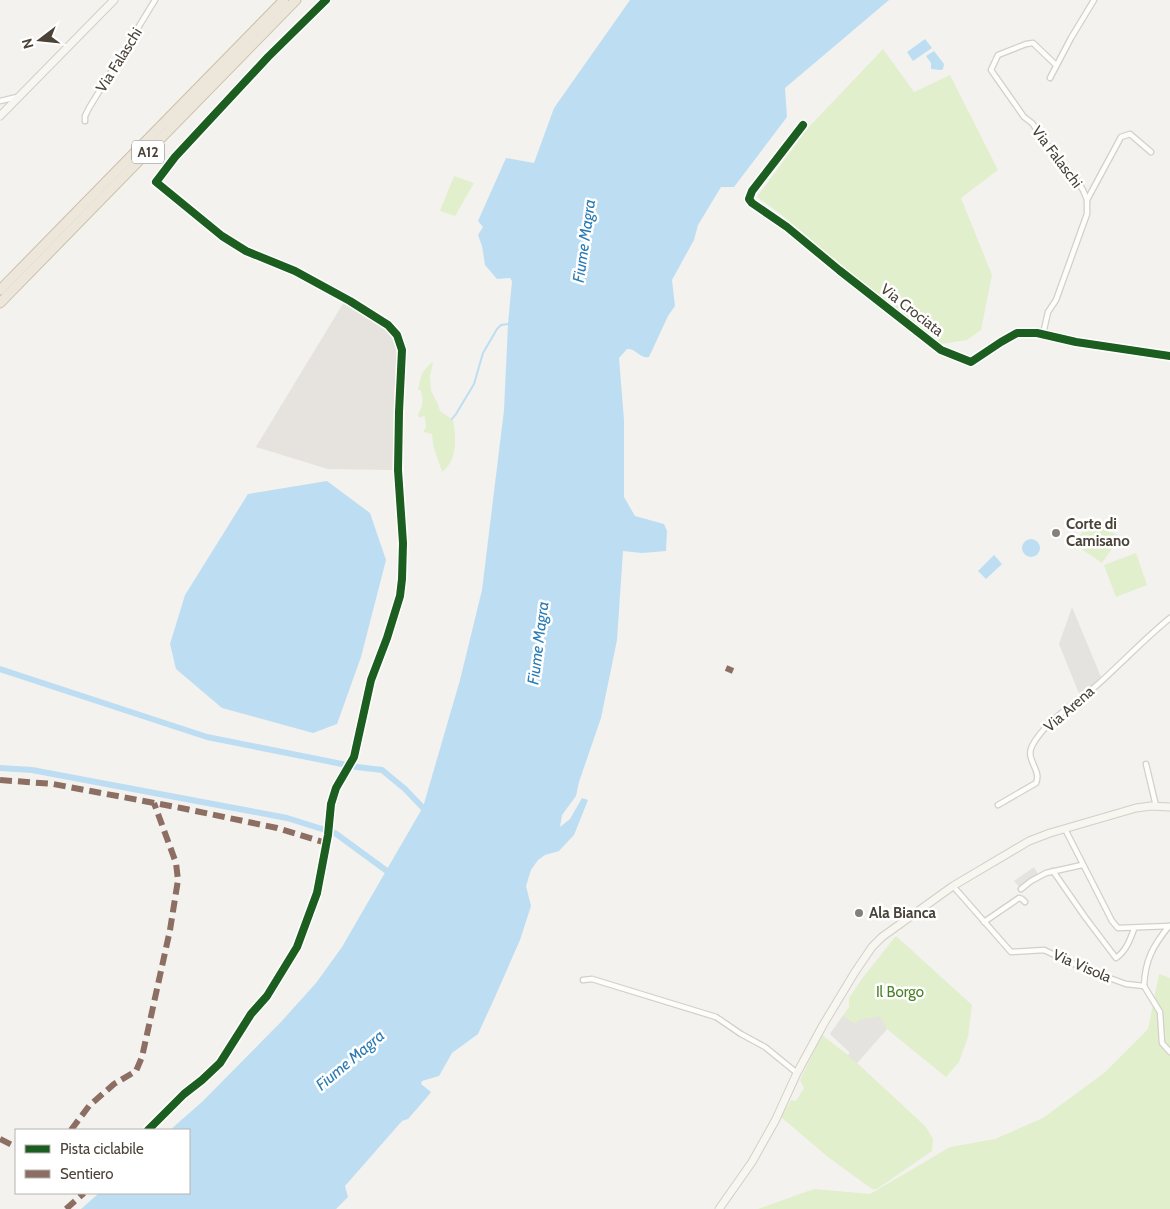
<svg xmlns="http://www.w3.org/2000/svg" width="1170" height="1209" font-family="Cabin,sans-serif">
<rect width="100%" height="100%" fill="#f3f2ee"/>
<path fill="#e6e2dd" d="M344,302L386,328L394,337L398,346L394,470L328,469L256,447Z"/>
<g fill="#e1efcd">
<path d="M883,49L914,92L950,75L998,170L961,198L992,275L981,330L967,340L941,344L880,298L778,212L757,197L807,129Z"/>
<path d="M454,176L474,183L455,216L440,211Z"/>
<path d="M432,362L433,363L430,376L431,391L438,404L440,411L453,420C456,437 458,460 442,472L433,445L432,434L424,432V430L426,428L425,417L423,416L420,418L418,415C419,411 421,410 422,405C423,401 422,395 421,391L418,389L422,373Z"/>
<path d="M1092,518L1120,537L1102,563L1074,544Z"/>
<path d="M1136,553L1147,585L1116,597L1104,565Z"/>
<path d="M896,936L972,1005L968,1037L959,1062L946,1077L887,1029L857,1063L926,1127L933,1139L932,1151L877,1189H872L828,1157L781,1117L791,1100L796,1101L804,1088L800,1080L822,1035L848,1055L850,1053L830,1034L849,1007V998L864,976Z"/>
<path d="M1159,974L1170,978V1209H758L814,1189L870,1194L950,1147L995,1139L1043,1118L1104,1073L1148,1029Z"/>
</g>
<g fill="#e5e3df">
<path d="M1072,607L1101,677L1080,696L1059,644Z"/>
<path d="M1034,867L1039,876L1021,889L1014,881Z"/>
<path d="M843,1016L856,1024L858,1020L880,1016L887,1029L857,1063L848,1056L850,1052L830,1034Z"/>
</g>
<g fill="#bddef2">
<path d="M630,0H889L785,88L787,117L734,187H721L698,225L694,240L672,280L675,306L668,316L649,357C640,359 636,348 627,349L619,358L624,420V497L635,516L664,524L667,531L666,551L642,553L623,551L617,640L601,718L579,782L576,796L562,815L560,827L570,819L582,798L588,800L574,835L559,851L545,855L538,860L531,870L526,886L531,906L520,940L495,997L478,1034L452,1053L439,1076L422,1081L421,1084L431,1092L428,1096L408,1119L402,1121L345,1186L348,1197L336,1209H81L99,1193H189V1130H170L203,1101L280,1023L316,983L342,947L423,807L460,680L482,590L504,410L508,324L512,281L510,278L497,279L485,265L482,246L478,235L483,227L478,221L506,158L534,163L554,108Z"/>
<path d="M925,39L932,48L913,61L907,52Z"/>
<path d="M934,51L944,64L943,69L941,70L931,69V63L926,56Z"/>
<path d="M327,481L370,513L386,560L361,657L337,724L313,733L222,708L176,669L170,644L185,595L248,494Z"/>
<circle cx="1031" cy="548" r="9"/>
<path d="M994,555L1002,564L986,579L978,571Z"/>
</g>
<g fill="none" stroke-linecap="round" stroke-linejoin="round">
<path stroke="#bddef2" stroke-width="2" d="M452,419L456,414L474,384L483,353L497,329L501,325L508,324"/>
<g stroke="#bddef2" stroke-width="6">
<path d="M0,669L207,737L357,767L382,770L405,789L427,812"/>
<path d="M0,768L32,770L287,818L335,833L391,874"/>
</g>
<defs>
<g id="minor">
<path d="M1050,78L1071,38L1094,0"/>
<path d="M0,101L17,97"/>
<path d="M85,121V116L89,108L155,0"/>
<path d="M803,125L752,191L749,199L752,203L787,227L839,270L941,350L971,362L1001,342L1017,333H1037L1076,342L1170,356"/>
<path d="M1087,200L1121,137L1130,134L1151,152"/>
<path d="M1043,334L1048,312L1056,300L1087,214V200L1083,190L1076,179L1053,153L1032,123L1024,117L991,70L998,55L1026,44L1033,43L1056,65"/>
<path d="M1146,764L1156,806"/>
<path d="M998,805L1036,783C1042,770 1025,760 1032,746C1045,721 1075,704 1096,686C1121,664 1144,639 1170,618"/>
<path d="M1065,829L1112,921L1118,928L1170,926"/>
<path d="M1053,871L1085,917L1116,958C1126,951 1130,940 1134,929"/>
<path d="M953,886L1011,952L1044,950L1087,970L1126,984L1144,986"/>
<path d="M1021,889L1031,881L1046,873L1082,865"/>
<path d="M984,922L1019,898L1022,899L1025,902"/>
<path d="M583,980L592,979L716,1017L741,1034L765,1047L797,1073"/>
<path d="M1144,986L1160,1012L1162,1043L1170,1052"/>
<path d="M1144,986C1145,960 1153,946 1169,926"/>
</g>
<g id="secondary">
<path d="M0,116L114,0"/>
<path d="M719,1209L752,1162L775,1121L797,1073L823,1025L855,972L872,947L882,937L953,886L1029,841L1050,833L1136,808L1151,806L1170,807"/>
</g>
<g id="motorway">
<path d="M0,290L284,0"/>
<path d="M0,303L296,0"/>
</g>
</defs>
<use href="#minor" stroke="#d1d0cb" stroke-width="7"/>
<use href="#secondary" stroke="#d3cfc4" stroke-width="9"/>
<use href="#motorway" stroke="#ccbfa8" stroke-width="11"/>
<use href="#minor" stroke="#fdfdfc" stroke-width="4.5"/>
<use href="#secondary" stroke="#f7f6f1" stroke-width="7"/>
<use href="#motorway" stroke="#ede7db" stroke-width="9"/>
<g stroke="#8d6e63" stroke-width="6" stroke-dasharray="12 6" stroke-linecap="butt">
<path d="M726,668L733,671"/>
<path d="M0,780L53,784L181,808L277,828L326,843"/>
<path d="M71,1130L89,1106L114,1084L136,1071L142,1057L170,930L178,880L176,863L154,803"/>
<path d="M0,1139L16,1147"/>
<path d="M66,1209L84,1193"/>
</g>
<defs>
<g id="cycleway">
<path d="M803,125L752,191L749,199L752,203L787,227L839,270L941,350L971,362L1001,342L1017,333H1037L1076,342L1170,356"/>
<path d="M148,1130L184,1094L202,1080L220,1063L251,1014L267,996L297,947L317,893L328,835L331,804L336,788L354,757L371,680L387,638L400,596L402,579L403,543L398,470L399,412L402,350L397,335L388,325L350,301L295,271L246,251L222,236L156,182L175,157L268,57L326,0"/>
</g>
</defs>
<use href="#cycleway" stroke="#fff" stroke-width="11"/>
<use href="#cycleway" stroke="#1b5e20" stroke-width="8"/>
</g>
<g fill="#868078" stroke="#fff" stroke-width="2">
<circle cx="1056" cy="533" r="5"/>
<circle cx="859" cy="913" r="5"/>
</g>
<g text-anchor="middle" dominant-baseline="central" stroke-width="5" stroke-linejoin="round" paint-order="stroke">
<rect fill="#fff" stroke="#817b74" stroke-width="1" x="132" y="140.5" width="32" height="23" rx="4"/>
<g font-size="14" font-weight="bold" fill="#4b4338">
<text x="148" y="152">A12</text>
</g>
<g font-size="15" fill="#4b4338" stroke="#fff">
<text transform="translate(119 60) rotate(-58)">Via Falaschi</text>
<text transform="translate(1057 157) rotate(53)">Via Falaschi</text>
<text transform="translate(912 310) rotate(38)">Via Crociata</text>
<text transform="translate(1069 709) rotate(-41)">Via Arena</text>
<text transform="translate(1082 966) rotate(23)">Via Visola</text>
</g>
<g font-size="15" font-weight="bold" fill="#4b4338" stroke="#fff" text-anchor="start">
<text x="1066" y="524">Corte di<tspan x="1066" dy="17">Camisano</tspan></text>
<text x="869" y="913">Ala Bianca</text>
</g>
<g font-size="15" fill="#4a8127" stroke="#fff">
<text x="900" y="992">Il Borgo</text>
</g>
<g font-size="16" font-style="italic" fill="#297bb5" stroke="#fff">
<text transform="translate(584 241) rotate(-82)">Fiume Magra</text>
<text transform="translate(538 643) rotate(-83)">Fiume Magra</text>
<text transform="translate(350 1060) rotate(-40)">Fiume Magra</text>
</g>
</g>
<rect x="15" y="1129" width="175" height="65" fill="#ffffff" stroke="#b7b4af"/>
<rect x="25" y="1145" width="25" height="8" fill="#1b5e20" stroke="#b7b4af"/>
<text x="60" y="1154" font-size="15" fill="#4b4338">Pista ciclabile</text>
<rect x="25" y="1170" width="25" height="8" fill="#8d6e63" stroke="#b7b4af"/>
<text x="60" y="1179" font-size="15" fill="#4b4338">Sentiero</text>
<g transform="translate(40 40) rotate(254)" stroke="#ffffff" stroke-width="4" paint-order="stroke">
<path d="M0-4L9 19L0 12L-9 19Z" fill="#4b4338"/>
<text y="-8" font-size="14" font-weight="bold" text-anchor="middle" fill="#4b4338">N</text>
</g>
</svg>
